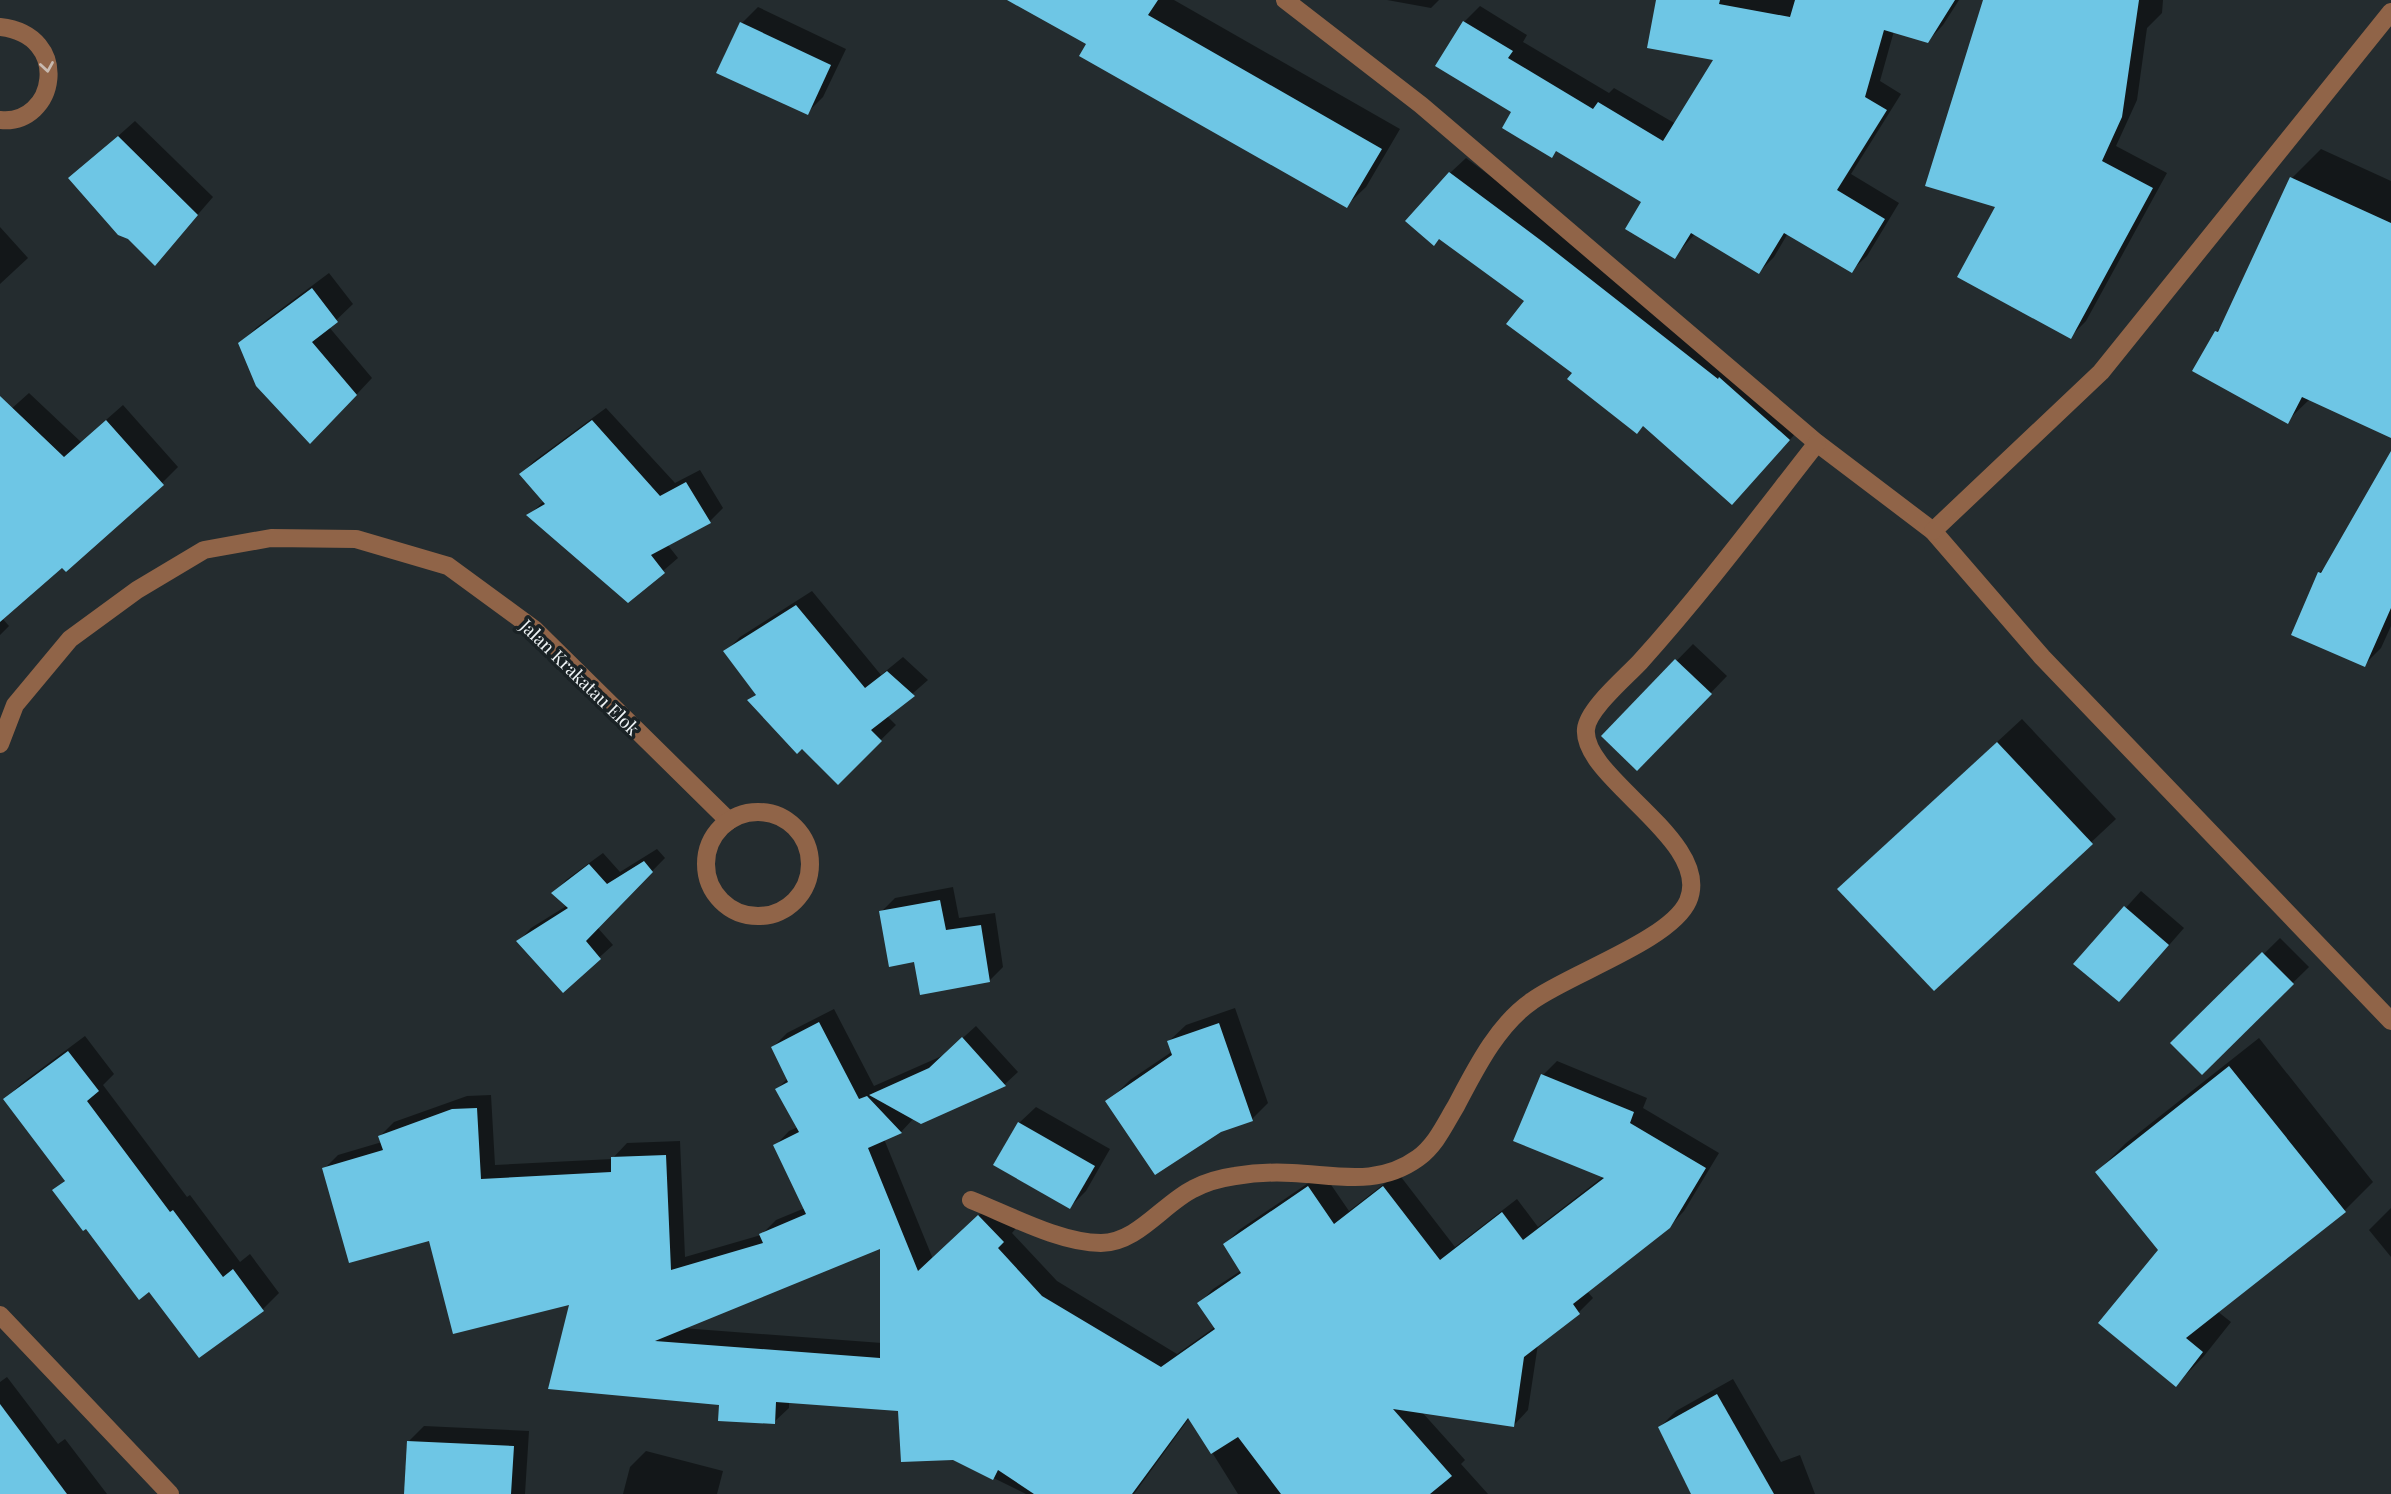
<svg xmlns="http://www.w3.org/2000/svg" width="2391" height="1494" font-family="'Playfair Display',serif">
<rect width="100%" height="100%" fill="#242c2f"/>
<g fill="#0007" fill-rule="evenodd">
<path d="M1011,0H1174L1400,129L1366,187L1346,206L1088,44Z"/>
<path d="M1387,0H1439L1431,8Z"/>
<path d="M1658,0H1959L1943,25L1928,41L1894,31L1880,81L1901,94L1851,174L1899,203L1867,256L1851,271L1788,233L1774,257L1759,272L1695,234L1674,257L1644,202L1513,112L1437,66L1464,22L1480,6L1527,35L1523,42L1609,93L1614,88L1676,124L1716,58Z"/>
<path d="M1985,0H2163L2162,13L2147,28L2137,100L2116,146L2167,173L2086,321L2071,336L1997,206Z"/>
<path d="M758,7L846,49L823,97L807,113L741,24Z"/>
<path d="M135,121L213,197L155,264L71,178Z"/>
<path d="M2321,149L2391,181V436L2310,399L2287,421L2216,332L2223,325L2292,178Z"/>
<path d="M1466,158L1559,227L1804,424L1747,487L1644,424L1574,372L1526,301L1450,173Z"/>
<path d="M0,227L28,258L0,284Z"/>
<path d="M329,273L353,304L329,327L372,378L327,426L240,343L257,327Z"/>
<path d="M29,393L81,442L123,405L178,467L162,483L2,618L9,626L0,635V419Z"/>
<path d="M606,408L675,483L700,470L723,508L710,521L667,544L678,558L628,601L529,515L544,501L521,474L534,461Z"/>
<path d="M2391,462V626L2381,648L2365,664L2319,573L2328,564Z"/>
<path d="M812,591L881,675L903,657L928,680L887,716L896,725L838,782L750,700L757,693L725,652L740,637Z"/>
<path d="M1693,644L1727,676L1653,753L1603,736Z"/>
<path d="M2022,719L2116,819L1934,989L1864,865Z"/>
<path d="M657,849L665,858L597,927L613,945L563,990L519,941L531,928L568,905L554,893L566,880L603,853L620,872Z"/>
<path d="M953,887L959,918L995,913L1003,967L989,981L915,960L881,912L895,898Z"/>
<path d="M2141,891L2184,928L2135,984L2076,963Z"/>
<path d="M2280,938L2309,967L2202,1072L2173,1043Z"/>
<path d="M1235,1008L1268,1103L1252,1119L1113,1097L1130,1080L1173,1051L1169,1041L1186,1025Z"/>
<path d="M834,1009L874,1086L944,1055L976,1026L1018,1072L1005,1084L921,1122L914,1118L901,1132L884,1139L933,1259L993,1202L1017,1227L1012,1233L1057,1281L1177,1354L1215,1327L1199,1304L1213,1289L1242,1270L1225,1244L1239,1230L1323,1173L1349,1211L1398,1173L1455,1247L1517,1199L1538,1227L1604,1176L1543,1075L1557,1061L1647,1098L1643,1108L1719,1153L1684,1211L1669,1227L1587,1291L1593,1298L1579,1312L1538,1344L1528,1410L1514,1425L1421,1411L1465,1460L1461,1464L1488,1494H1238L1190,1417L1134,1494H1026L953,1458L900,1409L789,1401V1408L774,1422L720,1404L571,1302L430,1239L324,1169L338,1155L382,1142L380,1136L394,1122L467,1096L491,1095L495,1165L612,1159L627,1143L680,1141L685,1257L761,1235L776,1220L805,1208L775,1146L789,1131L798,1127L777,1089L788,1078L773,1047L787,1033ZM882,1247V1343L682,1328Z"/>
<path d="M85,1036L114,1074L103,1085L187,1197L190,1195L240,1262L250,1254L279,1293L263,1309L200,1356L150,1289L87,1227L55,1190L66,1179L5,1099L22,1083Z"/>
<path d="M2259,1038L2373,1182L2344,1211L2217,1311L2231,1322L2204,1356L2176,1385L2160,1250L2097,1172L2126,1143Z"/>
<path d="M1036,1107L1110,1149L1086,1191L1070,1207L1019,1123Z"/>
<path d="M2391,1208V1257L2369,1230Z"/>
<path d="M7,1377L58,1444L65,1439L107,1494H0V1382Z"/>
<path d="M1733,1379L1781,1462L1800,1455L1815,1494H1693L1660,1427L1676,1411Z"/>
<path d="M424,1426L529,1431L525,1494H405L408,1442Z"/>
<path d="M646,1451L723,1471L717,1494H623L630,1467Z"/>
</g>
<g fill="#6ec6e5" fill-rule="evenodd">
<path d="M1007,0H1158L1148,15L1382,149L1347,208L1079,56L1086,44Z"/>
<path d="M1656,0H1720L1719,4L1790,17L1795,0H1955L1928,43L1884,30L1865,97L1887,110L1837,190L1885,219L1852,273L1784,233L1759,274L1691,233L1675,259L1625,229L1641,202L1556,151L1552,158L1502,128L1511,112L1435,66L1463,21L1513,51L1508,58L1593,109L1598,102L1663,141L1713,60L1647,48Z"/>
<path d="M1983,0H2139L2122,117L2102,161L2153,188L2071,339L1957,277L1995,207L1925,186Z"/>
<path d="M740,22L831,65L808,115L716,73Z"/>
<path d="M118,136L198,215L155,266L128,239L118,235L68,178Z"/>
<path d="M1449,172L1543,242L1718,379L1719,377L1790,440L1732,505L1643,426L1637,434L1567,379L1572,373L1506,324L1524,301L1439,239L1434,246L1405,221Z"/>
<path d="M2290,177L2391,223V438L2302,397L2288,424L2192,371L2215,331L2218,332Z"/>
<path d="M312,288L338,322L312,342L357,395L310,444L256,386L238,343Z"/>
<path d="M0,396L64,457L106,420L164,485L66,572L62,568L0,622Z"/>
<path d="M592,420L660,496L686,482L711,523L651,555L665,573L628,603L526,515L545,504L519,474Z"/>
<path d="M2391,451V608L2365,667L2291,635L2318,572L2321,573Z"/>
<path d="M796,605L865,688L887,671L915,696L871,730L882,741L838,785L802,749L797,754L747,700L756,695L723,651Z"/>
<path d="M1675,659L1712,694L1637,771L1601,736Z"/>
<path d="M1997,742L2093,844L1934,991L1837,889Z"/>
<path d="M644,861L653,872L586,941L601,959L563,993L516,941L568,908L551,893L589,864L607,884Z"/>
<path d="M940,900L946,930L981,925L990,982L920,995L914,962L889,967L879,911Z"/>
<path d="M2124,906L2169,945L2119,1002L2073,964Z"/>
<path d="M2262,952L2294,984L2202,1075L2170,1043Z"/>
<path d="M819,1022L859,1099L867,1096L902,1133L868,1148L918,1271L978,1215L1004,1242L998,1248L1042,1296L1161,1367L1215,1329L1197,1303L1241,1273L1223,1244L1308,1186L1334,1224L1383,1186L1440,1260L1502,1212L1523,1240L1604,1178L1513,1141L1541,1074L1634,1112L1630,1123L1706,1168L1670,1228L1573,1304L1580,1314L1524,1357L1514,1427L1393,1409L1452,1476L1430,1494H1281L1238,1437L1211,1454L1188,1418L1132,1494H1034L998,1470L993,1480L953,1460L901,1462L898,1411L776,1402L775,1424L718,1421L719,1405L548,1389L569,1305L453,1334L429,1241L349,1263L322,1168L383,1150L378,1136L452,1109L477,1108L481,1179L611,1172V1157L666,1155L671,1270L763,1243L759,1234L806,1214L773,1145L799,1132L775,1089L788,1082L771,1047ZM880,1249V1358L655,1341Z"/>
<path d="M1219,1023L1253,1121L1221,1132L1155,1175L1105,1101L1172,1055L1167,1041Z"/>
<path d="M962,1037L1006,1086L921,1124L869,1095L929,1068Z"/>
<path d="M68,1051L99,1091L87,1101L170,1212L173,1210L223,1277L233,1269L264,1311L199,1358L149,1292L139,1300L86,1229L83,1231L52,1190L65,1181L3,1099Z"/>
<path d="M2229,1066L2346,1212L2186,1338L2203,1352L2176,1387L2098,1323L2158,1250L2095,1172Z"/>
<path d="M1018,1122L1095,1166L1070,1209L993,1165Z"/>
<path d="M1717,1394L1774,1494H1691L1658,1427Z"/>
<path d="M0,1404L67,1494H0Z"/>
<path d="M407,1441L514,1446L511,1494H404Z"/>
</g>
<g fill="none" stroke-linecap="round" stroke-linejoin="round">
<g stroke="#906448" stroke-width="18">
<path d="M1285,0L1421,105L1817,443L1933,531L2042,657L2391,1021"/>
<path d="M0,27C73,35 56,126 0,120"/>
<path d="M1933,531L2101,372L2391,12"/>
<path d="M0,744L15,705L70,639L137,590L204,550L271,538L356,539L448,566L534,629L729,821"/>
<circle cx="758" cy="864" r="52"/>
<path d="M971,1200C1009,1215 1060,1243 1101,1243C1137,1243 1163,1204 1193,1189C1206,1182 1221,1178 1235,1176C1253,1173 1274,1172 1292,1173C1337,1175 1378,1187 1418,1158C1436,1145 1445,1124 1456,1106C1475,1070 1497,1025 1532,1001C1569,974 1671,940 1688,901C1714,841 1581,778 1586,729C1588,709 1625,678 1640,662C1703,592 1759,517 1817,443"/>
<path d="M0,1315L170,1494"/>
</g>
</g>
<defs><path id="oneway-chevron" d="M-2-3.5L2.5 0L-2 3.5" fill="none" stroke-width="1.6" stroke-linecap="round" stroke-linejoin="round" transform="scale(1.75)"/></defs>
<use stroke="#c8bab0" href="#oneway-chevron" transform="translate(47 67) rotate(81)"/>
<g text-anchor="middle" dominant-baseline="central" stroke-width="7" stroke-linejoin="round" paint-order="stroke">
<g font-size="18" fill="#eef3f5" stroke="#1a2225">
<text transform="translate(580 677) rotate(44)">Jalan Krakatau Elok</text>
</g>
</g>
</svg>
